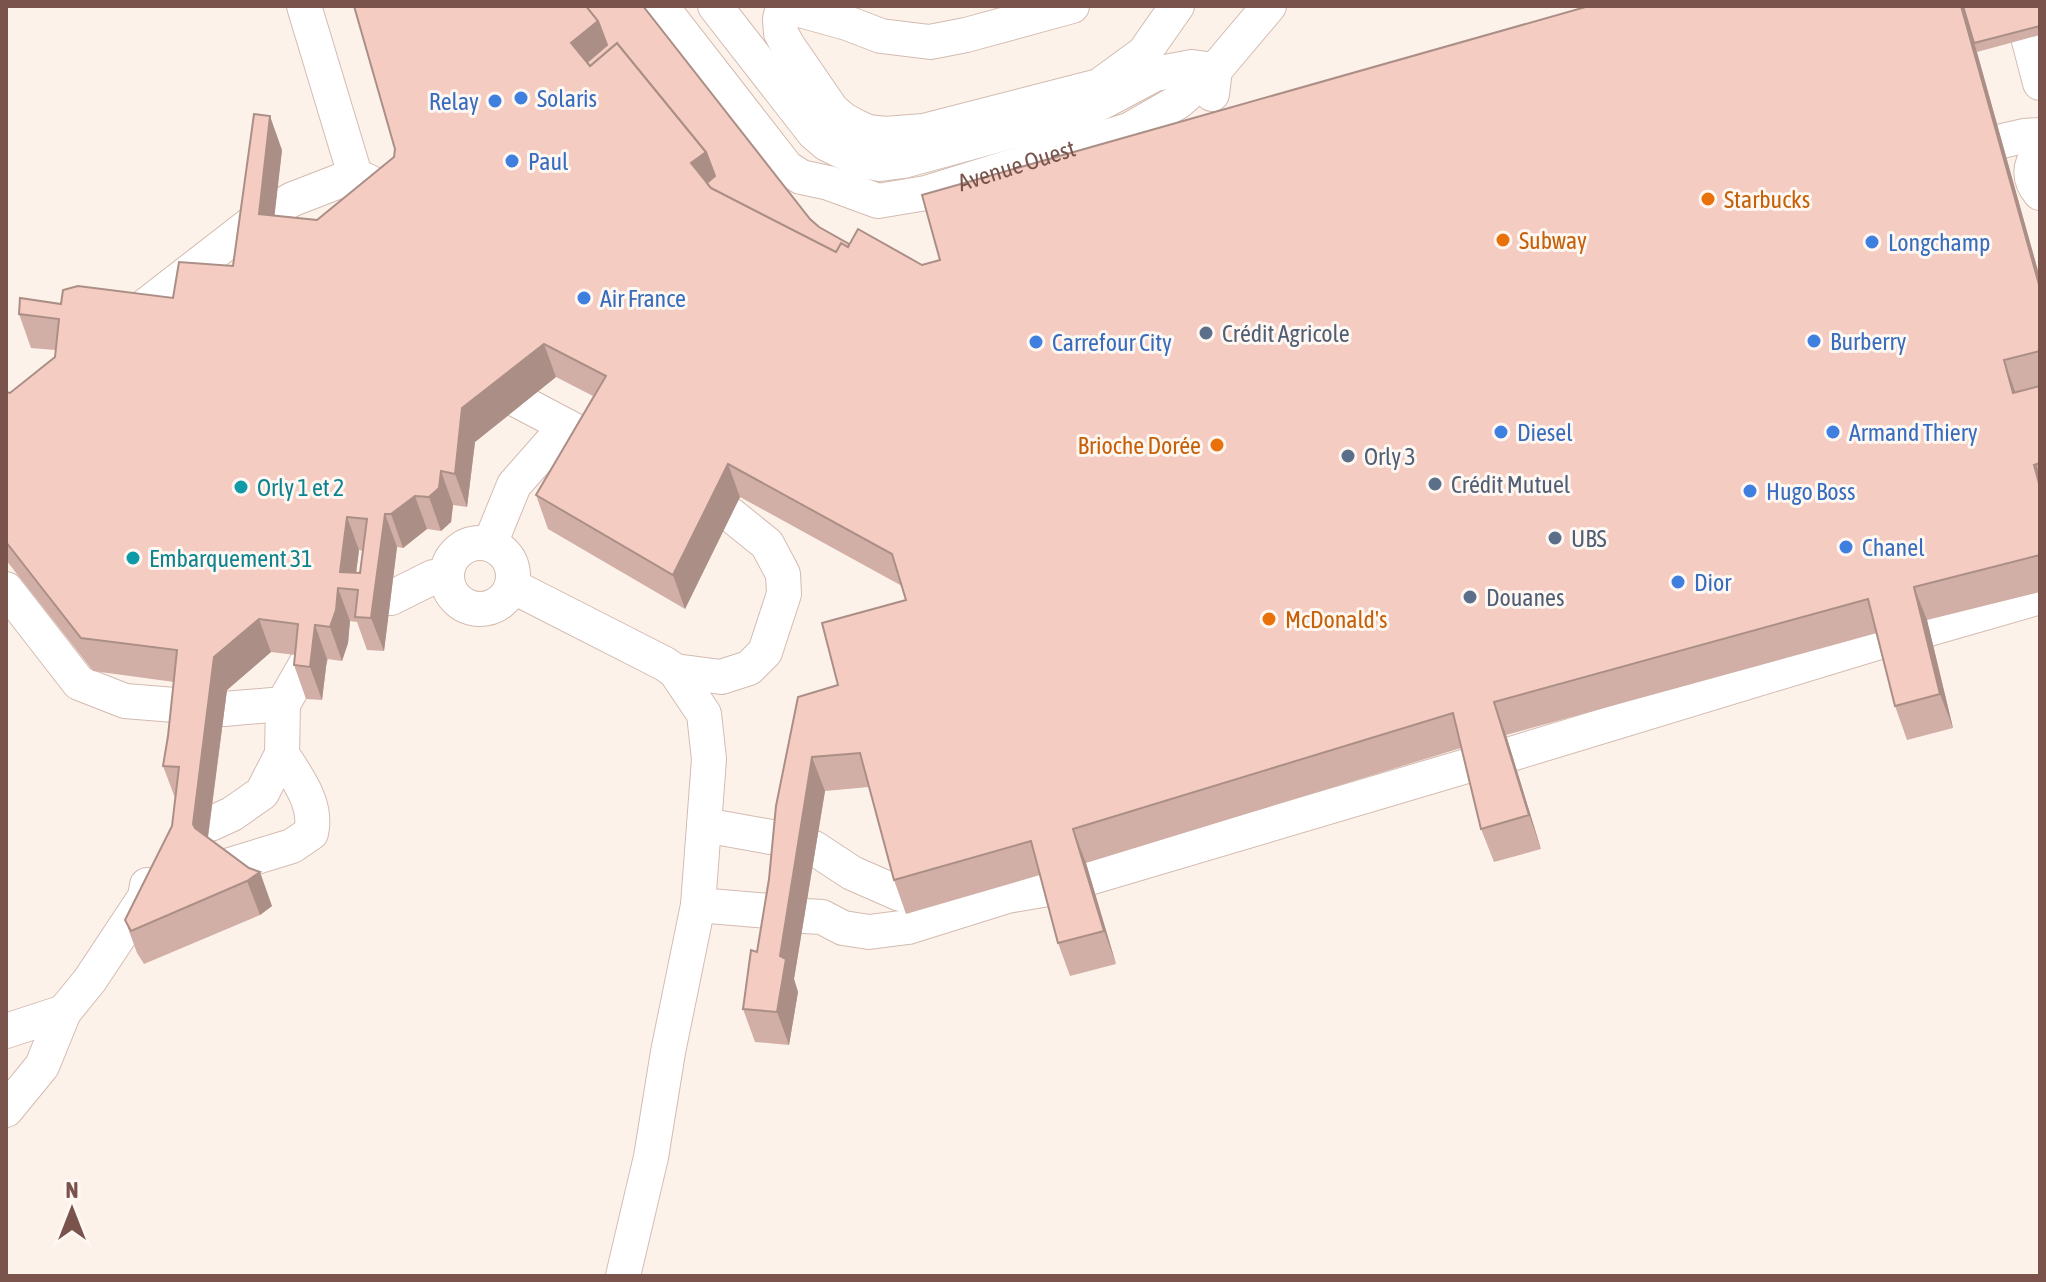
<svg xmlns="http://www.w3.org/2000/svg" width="2046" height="1282" font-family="'Asap Condensed',sans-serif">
<rect width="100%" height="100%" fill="#fdf2ea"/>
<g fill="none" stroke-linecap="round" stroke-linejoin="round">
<defs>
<g id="minor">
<path d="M304,6L355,175L373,217"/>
<path id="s1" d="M661,6L787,168L801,177L829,183L878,201L926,193L1129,130L1178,102L1215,70"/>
<path d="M715,6L814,133L827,144L862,161L880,164L903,161L1024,128L1062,120L1091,108L1155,74L1192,67L1215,70"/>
<path d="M783,6L780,19L781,33L788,46L832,110L844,120L857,127L868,132L885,134L924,131L1099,86L1144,53L1177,6"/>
<path d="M786,6L847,23L881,36L930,42L966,35L1072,6"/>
<path d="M2020,6L2040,83"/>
<path d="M1212,94L1215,70L1269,6"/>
<path d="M2002,141L2024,136L2040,135"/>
<path d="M2040,152C2029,165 2028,179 2040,193"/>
<path d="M275,209L293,199L355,175L373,184"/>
<path d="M122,324L256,220"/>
<path d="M515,399L585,436"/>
<circle cx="480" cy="576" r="33"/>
<path d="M490,544L514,485L566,426"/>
<path d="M512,586L665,664L675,671L704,714L709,759L698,905L668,1052L651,1157L623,1276"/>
<path d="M6,589L79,683L125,701L187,706"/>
<path d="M391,598L433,577L446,578"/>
<path d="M1929,629L2040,597"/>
<path d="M675,671L721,677L749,668L765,652L784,594L783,574L767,544L731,515"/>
<path d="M224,709L283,704L310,657"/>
<path d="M1511,754L1883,641"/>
<path d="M210,824L232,814L262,793L282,754L283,704"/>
<path d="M704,825L788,840"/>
<path d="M814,848L852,873L900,894"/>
<path d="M217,869L292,846L311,833C318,804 297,778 282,754"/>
<path d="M1089,878L1470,765"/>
<path d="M698,905L781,912"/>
<path d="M805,916L822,917L843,928L869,932L908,927L1007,896L1048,889"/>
<path d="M6,1031L64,1012"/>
<path d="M6,1110L42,1066L64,1012L90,980L145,897L147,885"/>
</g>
</defs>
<use href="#minor" stroke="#d3bbb1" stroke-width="36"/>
<use href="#minor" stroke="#fff" stroke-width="34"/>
</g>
<path fill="#d2afa6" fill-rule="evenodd" d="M2040,6V35L1977,52L1975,45L2038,271L2040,270V592L1927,620L1953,728L1907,740L1895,706L1877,633L1506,735L1541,849L1494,862L1481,829L1461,748L1086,863L1116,964L1070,976L1058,943L1040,875L906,914L894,880L869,787L825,791L794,979L798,992L789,1045L755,1042L743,1009L757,952L769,879L838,685L906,600L902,586L740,497L685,609L548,529L536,495L593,396L556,377L475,442L467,507L453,505L451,522L441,531L427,529L403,548L397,547L384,651L367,650L357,622L350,621L348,643L342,661L327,659L322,700L306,699L294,665L295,655L271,652L227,690L208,838L272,906L260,915L144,964L137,953L125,920L172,826L175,798L163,766L168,736L174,682L93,671L6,560V392L10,393L55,357V350L31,348L19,314L61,304L173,298L233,266L282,150L274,216L317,220L394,157L395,149L810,219L819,227L849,244L922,265ZM359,550L363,551L360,573H356Z"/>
<g fill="#ab8f87">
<path d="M1961,6H1964L2040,278V288Z"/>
<path d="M598,21L611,54L586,75L571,43Z"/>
<path d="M270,116L282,150L271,247L259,214Z"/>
<path d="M706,152L718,185L699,188L691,163Z"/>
<path d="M544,344L556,377L475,442L467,507L455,474L462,408Z"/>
<path d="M2004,360L2016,394L2013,393Z"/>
<path d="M728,464L740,497L685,609L673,575Z"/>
<path d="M2036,464L2040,475V487L2034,465Z"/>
<path d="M441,471L453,505L451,522L441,531L429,497Z"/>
<path d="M415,496L427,529L403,548L391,514Z"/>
<path d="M385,514L397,547L384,651L371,618Z"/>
<path d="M347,517L359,550L354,590L340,572Z"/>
<path d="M1914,587L1927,620L1953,728L1940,694Z"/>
<path d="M338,588L350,621L348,643L342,661L330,627Z"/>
<path d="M259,619L271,652L227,690L205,858L193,824L214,657Z"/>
<path d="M315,625L327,659L322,700L310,667Z"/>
<path d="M1494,702L1506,735L1541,849L1529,815Z"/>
<path d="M812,757L825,791L794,979L798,992L789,1045L777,1012L780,956Z"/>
<path d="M1073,829L1086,863L1116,964L1104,931Z"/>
<path d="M260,872L272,906L260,915L247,881Z"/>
</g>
<g fill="#f4ccc1" stroke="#ab8f87" stroke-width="2" fill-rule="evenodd">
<path d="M354,6H586L598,21L571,43L590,66L617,43L706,152L691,163L711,188L836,252L841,243L848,247L858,229L922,265L940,260L922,195L1589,6H1961L2040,288V351L2004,360L2013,393L2040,386V463L2034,465L2040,487V555L1914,587L1940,694L1895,706L1868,599L1494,702L1529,815L1481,829L1453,713L1073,829L1104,931L1058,943L1031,841L894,880L860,753L812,757L780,956L786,959L777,1012L743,1009L751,950L757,952L769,879L776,806L798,697L838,685L822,623L906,600L892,554L728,464L673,575L536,495L606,376L544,344L462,408L455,474L441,471L439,488L429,497L415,496L391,514H385L371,618L355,617L358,590L338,588L336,610L330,627L315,625L310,667L294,665L298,624L259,619L214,657L193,824L195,828L249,868L260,872L247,881L131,931L125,920L172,826L179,767L163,766L168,736L177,650L81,638L6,542V392L10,393L55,357L59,319L19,314L20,298L61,304L63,290L78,286L173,298L179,262L233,266L254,114L270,116L259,214L317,220L394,157L395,149ZM347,517L367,519L360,573L340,572Z"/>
<path d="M586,6H643L810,219L819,227L849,244L848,247L841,243L836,252L711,188L707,183L715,176L706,152L617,43L590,66L587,62L607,45L598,21Z"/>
<path d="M1963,6H2040V26L1974,43Z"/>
</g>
<g fill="#3f7fe0" stroke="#fff7f2" stroke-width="3">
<circle cx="521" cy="98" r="8"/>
<circle cx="495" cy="101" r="8"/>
<circle cx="512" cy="161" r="8"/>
<circle cx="1872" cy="242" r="8"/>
<circle cx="584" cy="298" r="8"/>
<circle cx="1814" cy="341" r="8"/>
<circle cx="1036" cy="342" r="8"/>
<circle cx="1501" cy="432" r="8"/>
<circle cx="1833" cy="432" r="8"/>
<circle cx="1750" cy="491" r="8"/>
<circle cx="1846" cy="547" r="8"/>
<circle cx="1678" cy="582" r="8"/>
</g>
<g fill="#e8710a" stroke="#fff7f2" stroke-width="3">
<circle cx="1708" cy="199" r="8"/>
<circle cx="1503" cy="240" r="8"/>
<circle cx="1217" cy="445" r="8"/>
<circle cx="1269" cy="619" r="8"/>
</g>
<g fill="#5c6f8a" stroke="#fff7f2" stroke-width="3">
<circle cx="1206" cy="333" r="8"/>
<circle cx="1348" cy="456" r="8"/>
<circle cx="1435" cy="484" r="8"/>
<circle cx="1555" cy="538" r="8"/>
<circle cx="1470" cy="597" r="8"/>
</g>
<g fill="#0f9aa8" stroke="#fff7f2" stroke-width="3">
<circle cx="241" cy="487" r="8"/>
<circle cx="133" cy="558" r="8"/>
</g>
<g text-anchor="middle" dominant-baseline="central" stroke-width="6" stroke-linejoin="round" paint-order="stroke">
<g font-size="24" fill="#366cbe" stroke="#fff7f2" text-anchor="start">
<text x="537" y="98">Solaris</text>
<text x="479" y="101" text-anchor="end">Relay</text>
<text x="528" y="161">Paul</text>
<text x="1888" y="242">Longchamp</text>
<text x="600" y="298">Air France</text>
<text x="1830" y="341">Burberry</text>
<text x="1052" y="342">Carrefour City</text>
<text x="1517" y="432">Diesel</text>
<text x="1849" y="432">Armand Thiery</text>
<text x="1766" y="491">Hugo Boss</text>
<text x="1862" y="547">Chanel</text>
<text x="1694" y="582">Dior</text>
</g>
<g font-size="24" fill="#7a544c" stroke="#fff7f2">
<text stroke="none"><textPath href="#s1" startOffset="446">Avenue Ouest</textPath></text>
</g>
<g font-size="24" fill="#c56008" stroke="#fff7f2" text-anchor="start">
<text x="1724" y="199">Starbucks</text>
<text x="1519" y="240">Subway</text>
<text x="1201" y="445" text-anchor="end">Brioche Dorée</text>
<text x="1285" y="619">McDonald's</text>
</g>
<g font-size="24" fill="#4e5e75" stroke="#fff7f2" text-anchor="start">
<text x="1222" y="333">Crédit Agricole</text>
<text x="1364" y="456">Orly 3</text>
<text x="1451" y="484">Crédit Mutuel</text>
<text x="1571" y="538">UBS</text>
<text x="1486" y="597">Douanes</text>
</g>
<g font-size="24" fill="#0d838f" stroke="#fff7f2" text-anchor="start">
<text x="257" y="487">Orly 1 et 2</text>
<text x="149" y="558">Embarquement 31</text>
</g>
</g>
<rect width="2046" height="1282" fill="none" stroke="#7a544c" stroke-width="16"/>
<g transform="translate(72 1210)" stroke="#fff7f2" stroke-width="6" paint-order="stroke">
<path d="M0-6L14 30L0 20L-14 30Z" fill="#7a544c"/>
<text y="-12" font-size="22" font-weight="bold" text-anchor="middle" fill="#7a544c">N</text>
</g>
</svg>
